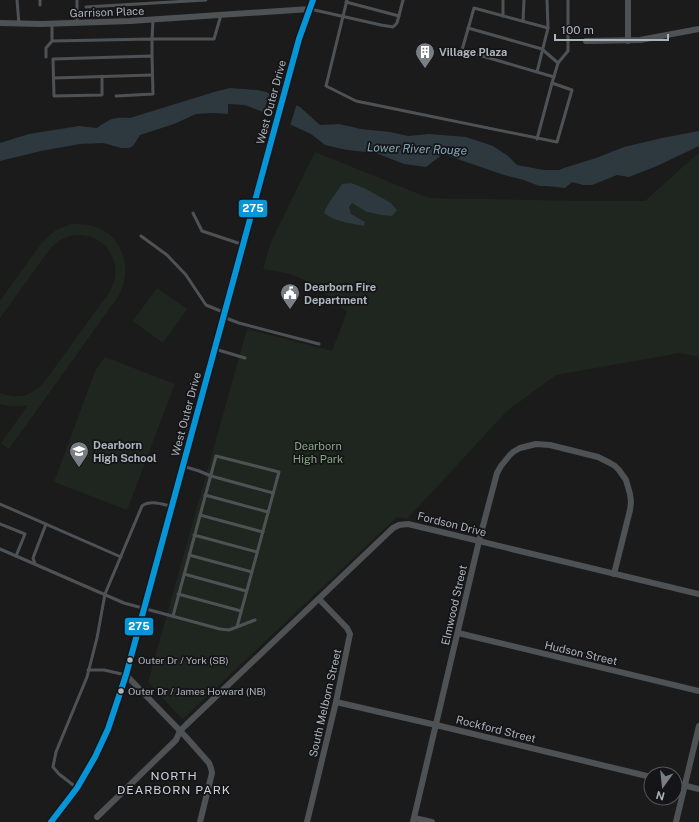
<svg xmlns="http://www.w3.org/2000/svg" width="699" height="822" font-family="'Public Sans',sans-serif">
<rect width="100%" height="100%" fill="#1b1b1c"/>
<g fill="#1f261f">
<path d="M315,152L429,198L584,201H645L696,155H699V357L680,353L556,375L507,411L407,519L397,517L184,718L182,719L148,682L247,329L332,351L347,312L317,286L291,274L263,269L271,242Z"/>
<path d="M72,224C77,224 83,224 88,225C123,231 135,270 117,298L9,449L1,443L28,405C19,407 10,407 0,404V393C18,400 33,396 45,381L109,293C134,251 81,213 49,250L0,318V301L41,244L52,233L58,229Z"/>
<path d="M157,288L187,309L163,343L133,321Z"/>
<path d="M105,357L175,384L127,510L54,482L96,369Z"/>
</g>
<g fill="#2d393e">
<path d="M230,88L257,90L266,92L300,107L320,125L339,124L361,129L390,132L408,136L429,134L466,137L493,146L508,156L517,165L544,170H559L564,168L596,158L624,147L662,138L699,131V146L657,166L629,177L617,175L592,185H583L572,182L565,188L547,186H539L524,180L504,175L443,154L426,167L404,164L376,153L347,150L325,145L311,134L263,112L245,105L228,104V114L213,113L196,114L174,124L140,135L133,146L129,148H121L103,143L80,144L41,151L0,161V143L29,134L79,126L97,128C111,118 114,117 130,118L214,92Z"/>
<path d="M351,183L364,188L391,203L397,210L392,216L382,215L367,212L352,203L349,207L351,214L365,222L364,226C351,223 335,222 324,213C328,202 336,194 342,184Z"/>
</g>
<path fill="#1b1b1c" d="M270,92L297,103L290,126L263,114Z"/>
<g fill="none" stroke-linecap="round" stroke-linejoin="round">
<g stroke="#4f5255" stroke-width="3">
<path d="M17,0L19,24"/>
<path d="M40,0V5"/>
<path d="M77,0V23"/>
<path d="M347,0L326,86L356,101L557,142L572,90L552,83L558,63L568,51V0"/>
<path d="M503,0V16"/>
<path d="M547,0L548,28"/>
<path d="M346,2L399,16"/>
<path d="M86,7L206,0"/>
<path d="M310,9L381,25L393,27L397,23L403,0"/>
<path d="M153,20L152,39H214L221,15"/>
<path d="M523,21L524,0"/>
<path d="M468,28L542,49L558,63"/>
<path d="M52,41L152,39V56"/>
<path d="M46,57V48L52,41V24"/>
<path d="M537,72L548,28L474,8L462,50L554,77"/>
<path d="M102,76V95L54,96L53,59L152,56L153,94L116,96"/>
<path d="M54,78L152,75"/>
<path d="M537,139L552,83"/>
<path d="M193,213L202,231L241,244"/>
<path d="M141,236L167,255L186,275L206,305L223,312"/>
<path d="M223,317L239,323L319,344"/>
<path d="M215,349L245,358"/>
<path d="M183,466L199,471L211,476L273,493"/>
<path d="M205,495L268,512"/>
<path d="M0,504L121,557"/>
<path d="M200,515L263,532"/>
<path d="M0,524L25,534L16,556"/>
<path d="M194,535L257,552"/>
<path d="M0,549L124,603L220,629L229,630L255,620"/>
<path d="M189,555L252,572"/>
<path d="M35,564L33,558L46,524"/>
<path d="M184,574L246,591"/>
<path d="M178,594L241,611"/>
<path d="M173,616L216,456L279,472L237,627"/>
<path d="M88,670H104L126,675"/>
<path d="M77,788L59,774L53,767L56,752L87,677L97,638L105,594L142,506C150,500 161,504 170,506"/>
</g>
<g stroke="#4f5255" stroke-width="6">
<path d="M628,0V41"/>
<path d="M0,23L42,24L130,21L310,9"/>
<path d="M586,41L640,40L699,29"/>
<path d="M458,633L699,691"/>
<path d="M126,675L186,737L209,763L211,768L212,773L200,822"/>
<path d="M336,702L436,725L651,777"/>
<path d="M675,783L699,789"/>
<path d="M97,817L176,740L180,731L186,725L393,528L399,525L408,524L699,594"/>
<path d="M414,818L432,822"/>
<path d="M307,822L336,702L350,634L347,628L319,599"/>
<path d="M413,822L479,541L497,473L501,466L509,456L513,452L520,448L536,444L550,445L598,457L610,463L615,466L619,470L626,480L630,494L631,502L630,510L614,574"/>
<path d="M676,822L699,726"/>
</g>
<path stroke="#4e5053" stroke-width="8" d="M51,822L77,788L95,757L108,729L126,675L286,86L299,39L313,0"/>
<defs>
<path id="bus-1" d="M51,822L77,788L95,757L108,729L126,675L299,39L313,0"/>
</defs>
<use href="#bus-1" stroke="#151518" stroke-width="9"/>
<use href="#bus-1" stroke="#0696d7" stroke-width="6"/>
</g>
<defs>
<symbol id="building-pin" viewBox="-11 -11 22 30"><path d="M0 17L-7.5 6A9.5 9.5 0 1 1 7.5 6Z" fill="#797e84" stroke="#151518"/><path d="M-4-6H4V6H1V3H-1V6H-4ZM-2.5-4.3h1.7v1.8h-1.7ZM.8-4.3h1.7v1.8H.8ZM-2.5-1h1.7V.8h-1.7ZM.8-1h1.7V.8H.8Z" fill="#fff"/></symbol>
<symbol id="civic-pin" viewBox="-11 -11 22 30"><path d="M0 17L-7.5 6A9.5 9.5 0 1 1 7.5 6Z" fill="#797e84" stroke="#151518"/><path d="M-.6-6.5H3V-4.5H.6V-3L4-1V1h2V6H-6V1h2V-1L-.6-3ZM-1.2 2.5V6h2.4V2.5Z" fill="#fff"/></symbol>
<symbol id="school-pin" viewBox="-11 -11 22 30"><path d="M0 17L-7.5 6A9.5 9.5 0 1 1 7.5 6Z" fill="#797e84" stroke="#151518"/><path d="M0-5L7-2L0 1L-7-2ZM-4 1L0 2.5L4 1V4Q0 6-4 4Z" fill="#fff"/></symbol>
</defs>
<g fill-rule="evenodd">
<use href="#building-pin" x="414" y="41" width="22" height="30"/>
<use href="#civic-pin" x="279" y="282" width="22" height="30"/>
<use href="#school-pin" x="68" y="440" width="22" height="30"/>
</g>
<g fill="#acb4bc" stroke="#151518" stroke-width="1.5">
<circle cx="130" cy="660" r="3.5"/>
<circle cx="121" cy="691" r="3.5"/>
</g>
<g text-anchor="middle" dominant-baseline="central" stroke-width="3.5" stroke-linejoin="round" paint-order="stroke">
<g font-size="10" fill="#acb4bc" stroke="#151518" text-anchor="start">
<text x="138" y="660">Outer Dr / York (SB)</text>
<text x="128" y="691">Outer Dr / James Howard (NB)</text>
</g>
<g font-size="11" fill="#acb4bc" stroke="#151518">
<text transform="translate(107 12) rotate(-2)">Garrison Place</text>
<text transform="translate(271 102) rotate(-75)">West Outer Drive</text>
<text transform="translate(186 414) rotate(-75)">West Outer Drive</text>
<text transform="translate(452 524) rotate(14)">Fordson Drive</text>
<text transform="translate(454 605) rotate(-77)">Elmwood Street</text>
<text transform="translate(581 653) rotate(13)">Hudson Street</text>
<text transform="translate(325 703) rotate(-77)">South Melborn Street</text>
<text transform="translate(496 729) rotate(14)">Rockford Street</text>
</g>
<g font-size="11" font-weight="bold" fill="#acb4bc" stroke="#151518" text-anchor="start">
<text x="439" y="52">Village Plaza</text>
<text x="304" y="287">Dearborn Fire<tspan x="304" dy="13">Department</tspan></text>
<text x="93" y="445">Dearborn<tspan x="93" dy="13">High School</tspan></text>
</g>
<g font-size="11" fill="#87a883" stroke="#151518">
<text x="318" y="446">Dearborn<tspan x="318" dy="13">High Park</tspan></text>
</g>
<g font-size="12" font-style="italic" fill="#83a7b8" stroke="#151518">
<text transform="translate(417 149) rotate(2)">Lower River Rouge</text>
</g>
<g font-size="12" letter-spacing="1" fill="#ced2d8" stroke="#151518">
<text x="174" y="776">NORTH<tspan x="174" dy="14">DEARBORN PARK</tspan></text>
</g>
</g>
<g stroke="#151518" stroke-width="1.5">
<rect x="238" y="199" width="30" height="19" rx="4" fill="#0696d7"/>
<rect x="124" y="617" width="30" height="19" rx="4" fill="#0696d7"/>
</g>
<g font-size="11" text-anchor="middle" font-weight="bold" fill="#fff">
<text x="253" y="212">275</text>
<text x="139" y="630">275</text>
</g>
<g transform="translate(663 786) rotate(195)"><circle r="19" fill="#151518" stroke="#51555a"/>
<path d="M0-3L7 15L0 10L-7 15Z" fill="#797e84"/>
<text y="-6" font-size="11" font-weight="bold" text-anchor="middle" fill="#acb4bc">N</text>
</g>
<path d="M555 34v6h113v-6" fill="none" stroke="#acb4bc" stroke-width="2"/>
<text x="561" y="34" font-size="12" fill="#acb4bc" stroke="#151518" stroke-width="3" paint-order="stroke">100 m</text>
</svg>
